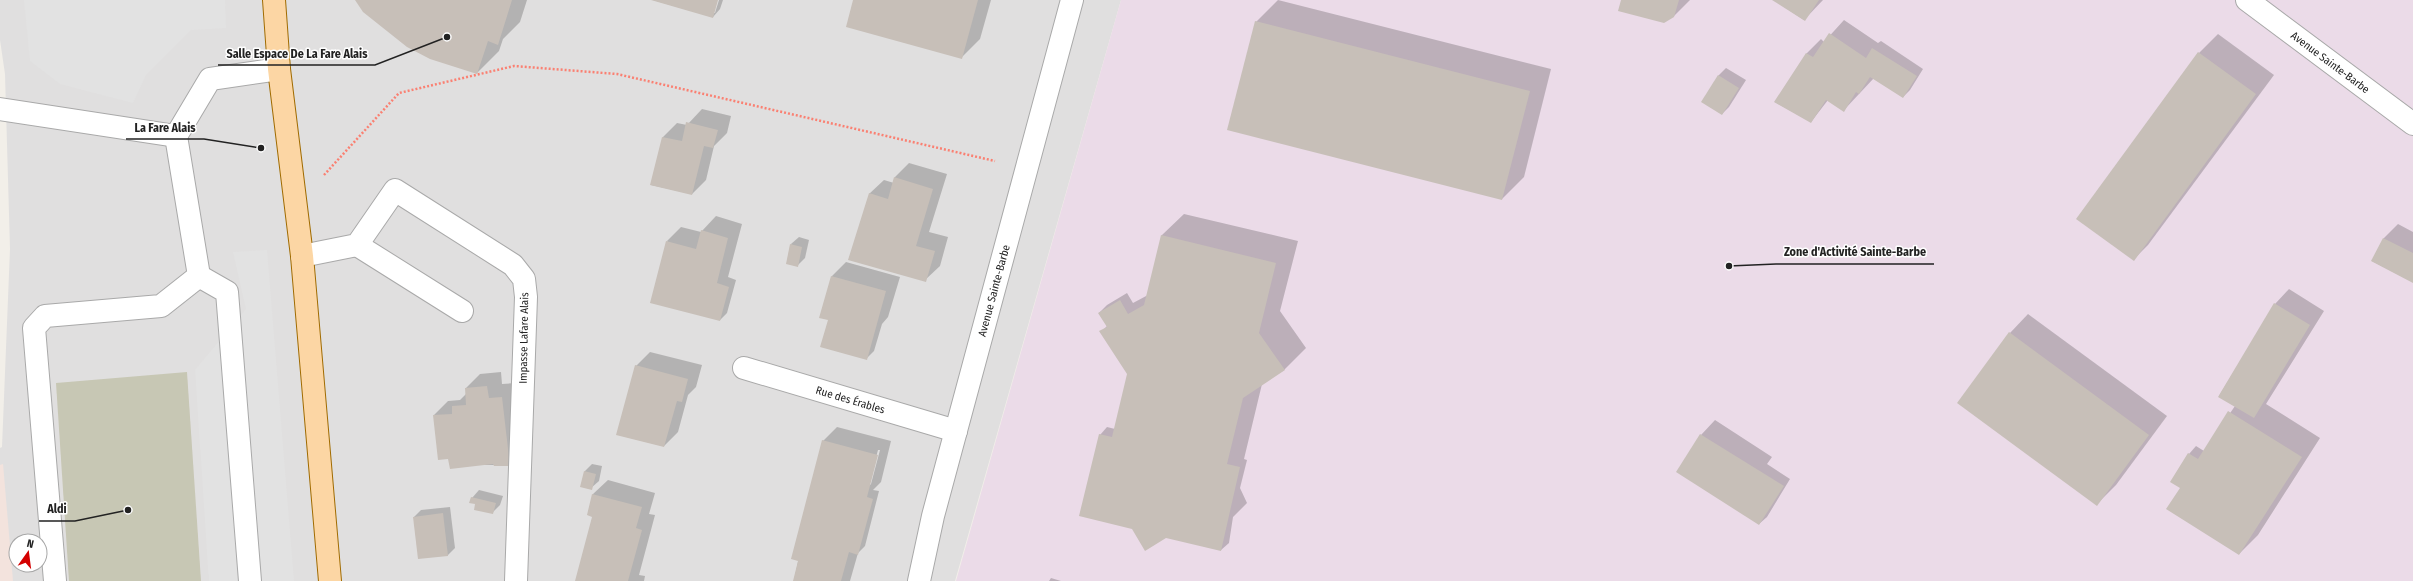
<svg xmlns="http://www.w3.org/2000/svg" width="2413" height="581" font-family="'Fira Sans Condensed',sans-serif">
<rect width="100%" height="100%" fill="#f2efe9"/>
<path fill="#e0dfdf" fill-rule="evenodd" d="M0,0H1121L955,581H0V448L2,447L10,249L5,74L0,40ZM16,541H40V565H16Z"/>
<path fill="#ebdbe8" d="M1121,0H2413V581H956Z"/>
<path fill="#f3e3dd" d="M3,464L13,581H0V465Z"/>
<path fill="#c7c7b4" d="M187,372L201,581H69L56,383Z"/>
<g fill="#e2e2e2">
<path d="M24,0H225L226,28L191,30L146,75L133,103L60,84L30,61Z"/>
<path d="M267,250L294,581H209L195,370L246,309L233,252Z"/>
</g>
<g fill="#0003" fill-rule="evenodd">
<path d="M356,0H527L520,22L503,39L499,51L477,73Z"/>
<path d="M653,0H717L713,13H715L719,0H723L720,9L713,17Z"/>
<path d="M855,0H991L980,39L961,58Z"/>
<path d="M1278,0L1551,69L1524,177L1502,199L1256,22Z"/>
<path d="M1622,0H1690L1674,16Z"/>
<path d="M1774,0H1823L1804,20Z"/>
<path d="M1844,20L1878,43L1881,41L1923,69L1910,90L1903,97L1874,78L1844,110L1828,100L1811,122L1775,102L1807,53L1821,39L1824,42Z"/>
<path d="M2218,34L2274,75L2148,245L2134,259L2199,53Z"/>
<path d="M1726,68L1746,80L1729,107L1722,114L1703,102L1719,75Z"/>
<path d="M702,109L731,116L727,133L714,146L706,180L692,194L651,185L663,137L677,123L687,125Z"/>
<path d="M909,163L947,174L929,232L948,237L940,266L925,280L869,194L884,180L894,183L895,177Z"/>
<path d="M1184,214L1298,241L1280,311L1306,348L1284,370L1262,384L1244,459L1247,460L1240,488L1247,503L1233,517L1229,543L1221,550L1100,435L1107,427L1115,429L1128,374L1101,332L1107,326L1099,313L1107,305L1127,293L1133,303L1148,295L1162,235Z"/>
<path d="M716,216L742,224L728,277L736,280L727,313L720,320L667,241L681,227L701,232Z"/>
<path d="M2398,224L2413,232V282L2372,261L2384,238Z"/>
<path d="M799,237L809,240L805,258L797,266L791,244Z"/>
<path d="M846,262L900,277L888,317L882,324L874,351L866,359L829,319L820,317L832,276Z"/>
<path d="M2289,289L2324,311L2266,404L2320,438L2258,535L2239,554L2184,483L2189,454L2196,446L2204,451L2235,406L2219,396L2275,304Z"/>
<path d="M2028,314L2167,416L2116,485L2097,504L2010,333Z"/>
<path d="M650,352L702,365L696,387L688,395L678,432L664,446L636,366Z"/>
<path d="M501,372L502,384L516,383L509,465H481L451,458L439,459L434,415L448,401L460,400L466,394V388L480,374Z"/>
<path d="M1715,420L1772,457L1767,464L1790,479L1767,517L1759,524L1701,435Z"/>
<path d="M837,427L891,441L881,482L873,490L879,491L865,546L858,553L850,581H794L823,441ZM878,450H880L871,484L868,487Z"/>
<path d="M592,464L602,466L599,481L591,488L581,486L585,471Z"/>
<path d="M608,480L655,493L649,514L655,515L639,575L645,576L644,581H576L593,516L588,514L593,494Z"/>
<path d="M479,490L503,496L500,505L492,513L472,498Z"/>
<path d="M450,507L455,548L447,556L414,517L421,510Z"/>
<path d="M1051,578L1061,581H1049Z"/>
</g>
<g fill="#c7bfb8">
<path d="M355,0H512L498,45L488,41L477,74L430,59L407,47L363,12Z"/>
<path d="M651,0H718L713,18Z"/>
<path d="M853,0H978L962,59L846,27Z"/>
<path d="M1621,0H1679L1674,17L1664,23L1618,11Z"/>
<path d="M1772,0H1819L1805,21Z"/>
<path d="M1255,21L1530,91L1502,200L1227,130Z"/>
<path d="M1829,33L1866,58L1872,48L1917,76L1903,98L1870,77L1859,94L1856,92L1844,112L1826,100L1811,123L1774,102L1806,53L1813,57Z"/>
<path d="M2198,52L2256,94L2134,261L2076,219Z"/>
<path d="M1718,75L1739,88L1722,115L1701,102Z"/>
<path d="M686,122L718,130L713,148L704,146L692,195L650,185L662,137L682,141Z"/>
<path d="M894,177L933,189L916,246L935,251L926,282L848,260L869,193L888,199Z"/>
<path d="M701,230L728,238L717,283L729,287L720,321L650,303L666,241L696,249Z"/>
<path d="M1161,235L1276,263L1259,333L1285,370L1243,398L1227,464L1240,467L1221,551L1166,538L1145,551L1132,529L1079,516L1099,434L1112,437L1127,374L1099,331L1107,327L1098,313L1120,300L1128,314L1144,305Z"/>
<path d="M2383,238L2413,253V283L2371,261Z"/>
<path d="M790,244L802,247L798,267L786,264Z"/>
<path d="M831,276L886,291L867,360L820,347L828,320L819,318Z"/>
<path d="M2274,303L2310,325L2254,418L2218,397Z"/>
<path d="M2009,332L2149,435L2097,506L1957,403Z"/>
<path d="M635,365L688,379L682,402L677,401L664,447L616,435Z"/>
<path d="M487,386L489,398L502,397L510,466H494L493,464L450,469L448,459L438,460L433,415L452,414V406L466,405L465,388Z"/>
<path d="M2228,411L2302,457L2239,555L2166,509L2180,488L2170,482L2188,453L2198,459Z"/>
<path d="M1700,434L1784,486L1759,525L1676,472Z"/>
<path d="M822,440L878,455L867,497L873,499L858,555L849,552L841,581H793L798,561L791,559Z"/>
<path d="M584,471L596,474L592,490L580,487Z"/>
<path d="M592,494L642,507L636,528L642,530L628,581H575L592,517L587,515Z"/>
<path d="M471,497L496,503L493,514L474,510L475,504L469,503Z"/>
<path d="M443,513L448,556L418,559L413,517Z"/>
</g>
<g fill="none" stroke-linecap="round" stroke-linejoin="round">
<defs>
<g id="minor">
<path id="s1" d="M2247,0L2413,124"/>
<path d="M0,109L176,136L210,79L279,69"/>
<path d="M176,136L199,276"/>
<path d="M357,245L462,311"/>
<path d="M302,256L357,245L395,190L513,265L524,279L526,297L516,581"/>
<path d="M199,276L227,292L250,581"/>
<path id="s2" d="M744,368L956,431"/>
<path d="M55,581L34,328L45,316L161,306L199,276"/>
<path id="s3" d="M919,581L933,516L1072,0"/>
</g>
<path id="major" d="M274,0L279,69L302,256L330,581"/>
</defs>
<use href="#minor" stroke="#a9a9a9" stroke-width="24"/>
<use href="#major" stroke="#a06b00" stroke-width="24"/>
<path stroke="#fa8072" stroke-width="2.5" stroke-dasharray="2 2" stroke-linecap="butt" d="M324,175L399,93L514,66L617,74L995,161"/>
<use href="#minor" stroke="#fff" stroke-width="22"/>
<use href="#major" stroke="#fcd6a4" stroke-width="22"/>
</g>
<g text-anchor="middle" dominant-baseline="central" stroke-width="3" stroke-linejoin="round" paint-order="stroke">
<g font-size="11" fill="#222" stroke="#fff">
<text stroke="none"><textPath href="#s1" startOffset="104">Avenue Sainte-Barbe</textPath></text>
<text stroke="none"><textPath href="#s3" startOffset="300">Avenue Sainte-Barbe</textPath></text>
<text transform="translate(524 338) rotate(-89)">Impasse Lafare Alais</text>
<text stroke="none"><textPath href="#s2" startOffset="111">Rue des Érables</textPath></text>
</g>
</g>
<path fill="none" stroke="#222" stroke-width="1.5" d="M447 37L375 65H218M261 148L204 139H126M1729 266L1776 264H1934M128 510L75 521H39"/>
<g fill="#222" stroke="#fff" stroke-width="1.5">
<circle cx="447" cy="37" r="4"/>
<circle cx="261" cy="148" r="4"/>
<circle cx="1729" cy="266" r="4"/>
<circle cx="128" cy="510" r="4"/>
</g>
<g font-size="12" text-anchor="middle" font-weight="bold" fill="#222" stroke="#fff" stroke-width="3" stroke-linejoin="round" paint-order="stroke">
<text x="297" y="58">Salle Espace De La Fare Alais</text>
<text x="165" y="132">La Fare Alais</text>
<text x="1855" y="256">Zone d'Activité Sainte-Barbe</text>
<text x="57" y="513">Aldi</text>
</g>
<g transform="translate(28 553) rotate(14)"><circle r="19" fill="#ffffff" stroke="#a7a7a7"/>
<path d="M0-3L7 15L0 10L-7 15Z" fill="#d40000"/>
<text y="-6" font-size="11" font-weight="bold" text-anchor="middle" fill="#222222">N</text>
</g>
</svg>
